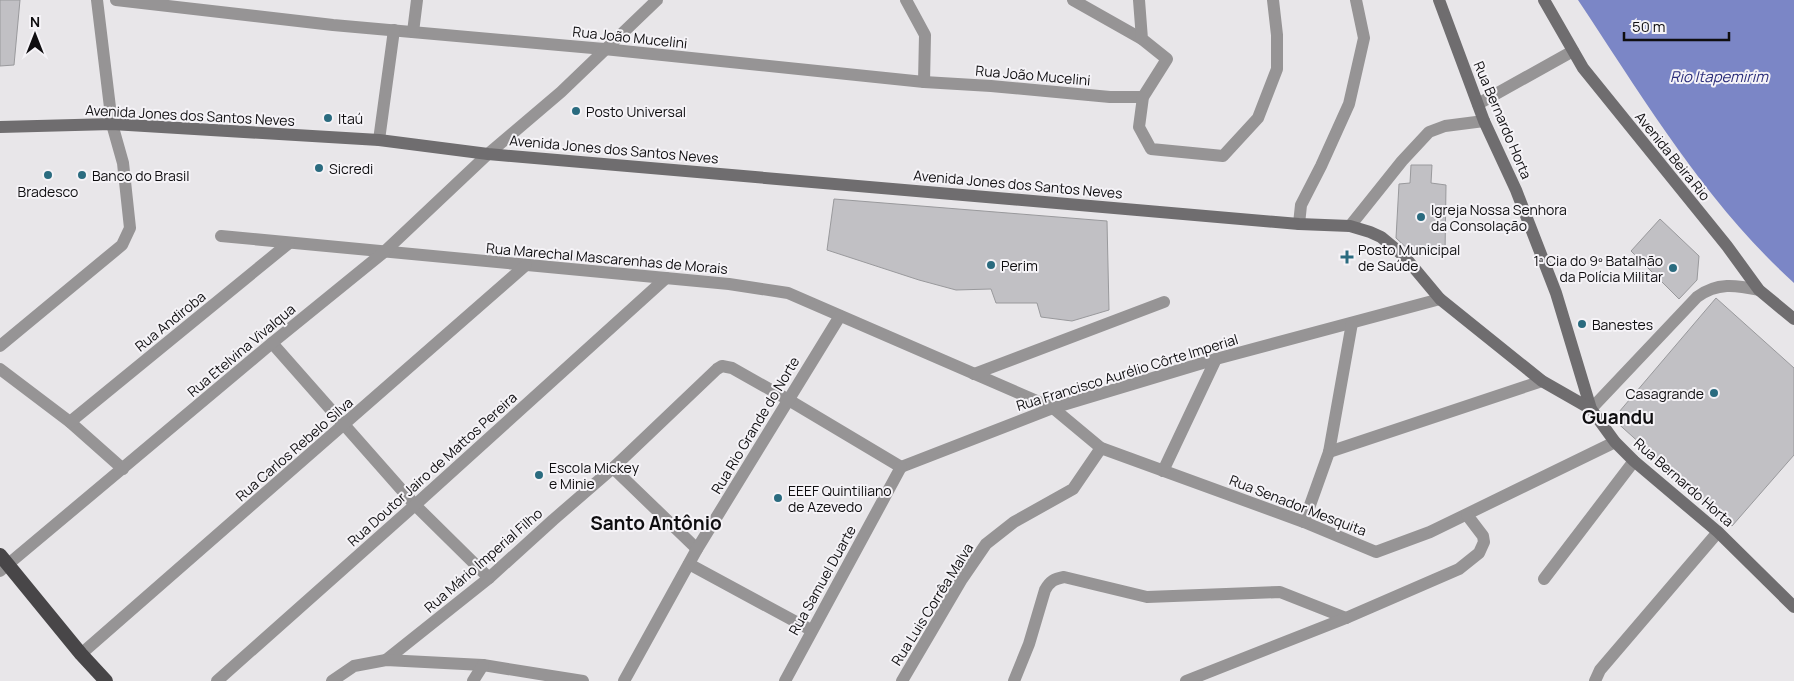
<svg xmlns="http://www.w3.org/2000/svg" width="1794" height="681" font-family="Manrope,sans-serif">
<rect width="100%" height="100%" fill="#e8e6e9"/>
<path fill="#7b86c6" d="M1578,0H1794V283C1705,202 1644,99 1578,0Z"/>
<g fill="#c1c0c4" stroke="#99999c">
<path d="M0,0H20L14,65L0,66Z"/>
<path d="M1411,165H1432L1431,183L1446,185L1445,254L1410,251L1396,238L1399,184L1410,183Z"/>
<path d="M834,199L1107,221L1109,310L1072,321L1041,317L1037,303H996L991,289L956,290L919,280L827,250Z"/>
<path d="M1660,219L1699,256L1697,280L1679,299L1631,251Z"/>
<path d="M1716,298L1794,368V455L1732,526L1613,419Z"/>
</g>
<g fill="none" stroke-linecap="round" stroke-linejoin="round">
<g stroke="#969495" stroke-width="12">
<path d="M116,0L333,25L604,49L924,82L991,86L1110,97H1143"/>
<path d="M906,0L925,35L924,82"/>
<path d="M1073,0L1142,39"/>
<path d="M1139,0L1142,39L1167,59L1143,97L1139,127L1151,149L1223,156L1258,118L1277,69V35L1273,0"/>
<path d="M413,32L417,0"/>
<path d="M1478,104L1573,51"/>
<path d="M379,140L394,30"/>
<path d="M1299,224L1301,205L1321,166L1349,104L1364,38L1356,0"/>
<path d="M1350,226L1402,161L1429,132L1445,126L1484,121"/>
<path d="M221,236L729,284L788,293L1053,408L1101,448L1304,522L1376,552L1430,532L1615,442"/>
<path d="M272,343L415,505L489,578"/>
<path d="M0,346L122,245L130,228L123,163L112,124"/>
<path d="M0,369L70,422L123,469"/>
<path d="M974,374L1164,302"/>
<path d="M1591,409L1697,297C1717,282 1736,285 1759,290"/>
<path d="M70,422L289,243"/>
<path d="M1329,452L1542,381"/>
<path d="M901,467L1053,408L1216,359L1440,299"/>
<path d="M613,468L697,549"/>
<path d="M1163,471L1216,359"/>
<path d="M1304,522L1329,452L1352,323"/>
<path d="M689,564L811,630"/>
<path d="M0,571L272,343L384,252L488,154L561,92L657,0"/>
<path d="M1544,579L1634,461"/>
<path d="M81,654L526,265"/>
<path d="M386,660L489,578L553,520L613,468L717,369L722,366L732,368L787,399L901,467"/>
<path d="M217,681L415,505L666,278"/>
<path d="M332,681L354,666L386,660L483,665L583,681"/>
<path d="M473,681L483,665"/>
<path d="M624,681L697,549L840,316"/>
<path d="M785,681L901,467"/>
<path d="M902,681L962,579L986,544L1014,522L1073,489L1101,448"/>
<path d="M1014,681L1029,644L1045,590C1050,581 1054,579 1064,577L1147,597L1280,592L1346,618"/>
<path d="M1186,681L1346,618L1459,569L1479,553L1484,542L1483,536L1467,515"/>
<path d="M1595,681L1600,670L1718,532"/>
</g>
<path stroke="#969495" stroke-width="12" d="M97,0L112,124"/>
<g stroke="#6f6d6f" stroke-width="12">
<path d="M1439,0L1484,121L1516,190L1556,293L1591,409L1615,442L1634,461L1718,532L1794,607"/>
<path d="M1544,0L1583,68L1727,246L1759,290L1794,319"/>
<path d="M0,127L112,124L379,140L488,154L1299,224L1350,226L1370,232L1381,237L1404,256L1440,299L1542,381L1591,409"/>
</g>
<path stroke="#484648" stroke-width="14" d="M0,555L81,654L106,681"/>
</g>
<g fill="#2a6b7f" stroke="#f5f3f7" stroke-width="2">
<circle cx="576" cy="111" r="5"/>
<circle cx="328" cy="118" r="5"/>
<circle cx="319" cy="168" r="5"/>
<circle cx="48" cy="175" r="5"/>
<circle cx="82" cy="175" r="5"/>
<circle cx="1421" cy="217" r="5"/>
<path d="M1344.5 249.5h5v5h5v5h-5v5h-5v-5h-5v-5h5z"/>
<circle cx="991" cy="265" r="5"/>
<circle cx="1673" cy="268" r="5"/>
<circle cx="1582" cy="324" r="5"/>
<circle cx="1714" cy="393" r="5"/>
<circle cx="539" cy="475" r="5"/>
<circle cx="778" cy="498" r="5"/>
</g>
<g text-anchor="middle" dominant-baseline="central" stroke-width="4" stroke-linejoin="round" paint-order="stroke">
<g font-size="14" fill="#0f0e10" stroke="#f5f3f7">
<text transform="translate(630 37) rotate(6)">Rua João Mucelini</text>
<text transform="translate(1033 75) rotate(5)">Rua João Mucelini</text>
<text transform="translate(190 115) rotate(3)">Avenida Jones dos Santos Neves</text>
<text transform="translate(1503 120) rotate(67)">Rua Bernardo Horta</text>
<text transform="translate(614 149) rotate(5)">Avenida Jones dos Santos Neves</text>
<text transform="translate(1673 156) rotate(51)">Avenida Beira Rio</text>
<text transform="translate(1018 184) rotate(5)">Avenida Jones dos Santos Neves</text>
<text transform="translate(607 258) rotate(5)">Rua Marechal Mascarenhas de Morais</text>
<text transform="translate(170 321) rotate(-39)">Rua Andiroba</text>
<text transform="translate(241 350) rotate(-40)">Rua Etelvina Vivalqua</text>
<text transform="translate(1127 372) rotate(-17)">Rua Francisco Aurélio Côrte Imperial</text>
<text transform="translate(755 425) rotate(-59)">Rua Rio Grande do Norte</text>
<text transform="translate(294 449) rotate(-41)">Rua Carlos Rebelo Silva</text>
<text transform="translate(432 469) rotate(-42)">Rua Doutor Jairo de Mattos Pereira</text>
<text transform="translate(1684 482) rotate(41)">Rua Bernardo Horta</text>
<text transform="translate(1298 505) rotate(21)">Rua Senador Mesquita</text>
<text transform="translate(483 560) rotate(-41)">Rua Mário Imperial Filho</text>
<text transform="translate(822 580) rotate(-61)">Rua Samuel Duarte</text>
<text transform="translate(932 604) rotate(-58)">Rua Luis Corrêa Malva</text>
</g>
<g font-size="14" fill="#0f0e10" stroke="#f5f3f7" text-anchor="start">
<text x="586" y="111">Posto Universal</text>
<text x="338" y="118">Itaú</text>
<text x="329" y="168">Sicredi</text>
<text x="92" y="175">Banco do Brasil</text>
<text x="48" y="191" text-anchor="middle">Bradesco</text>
<text x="1431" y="209">Igreja Nossa Senhora<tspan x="1431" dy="16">da Consolação</tspan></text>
<text x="1358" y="249">Posto Municipal<tspan x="1358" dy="16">de Saúde</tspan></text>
<text x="1663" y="260" text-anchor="end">1ª Cia do 9º Batalhão<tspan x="1663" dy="16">da Polícia Militar</tspan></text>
<text x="1001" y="265">Perim</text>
<text x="1592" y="324">Banestes</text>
<text x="1704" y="393" text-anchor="end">Casagrande</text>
<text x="549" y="467">Escola Mickey<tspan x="549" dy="16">e Minie</tspan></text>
<text x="788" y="490">EEEF Quintiliano<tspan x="788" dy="16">de Azevedo</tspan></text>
</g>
<g font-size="15" font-style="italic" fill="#2b2d7a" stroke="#f5f3f7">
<text x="1719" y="76">Rio Itapemirim</text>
</g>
<g font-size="19" font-weight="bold" fill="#0f0e10" stroke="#f5f3f7">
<text x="1618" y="417">Guandu</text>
<text x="656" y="523">Santo Antônio</text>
</g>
</g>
<g transform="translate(35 35)" stroke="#f5f3f7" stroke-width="4" paint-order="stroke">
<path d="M0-4L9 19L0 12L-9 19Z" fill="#0f0e10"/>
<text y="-8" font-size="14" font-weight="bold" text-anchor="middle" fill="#0f0e10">N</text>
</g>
<path d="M1624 32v8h105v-8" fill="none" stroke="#0f0e10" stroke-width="2.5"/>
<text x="1632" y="32" font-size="15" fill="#0f0e10" stroke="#f5f3f7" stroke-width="4" paint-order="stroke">50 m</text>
</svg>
